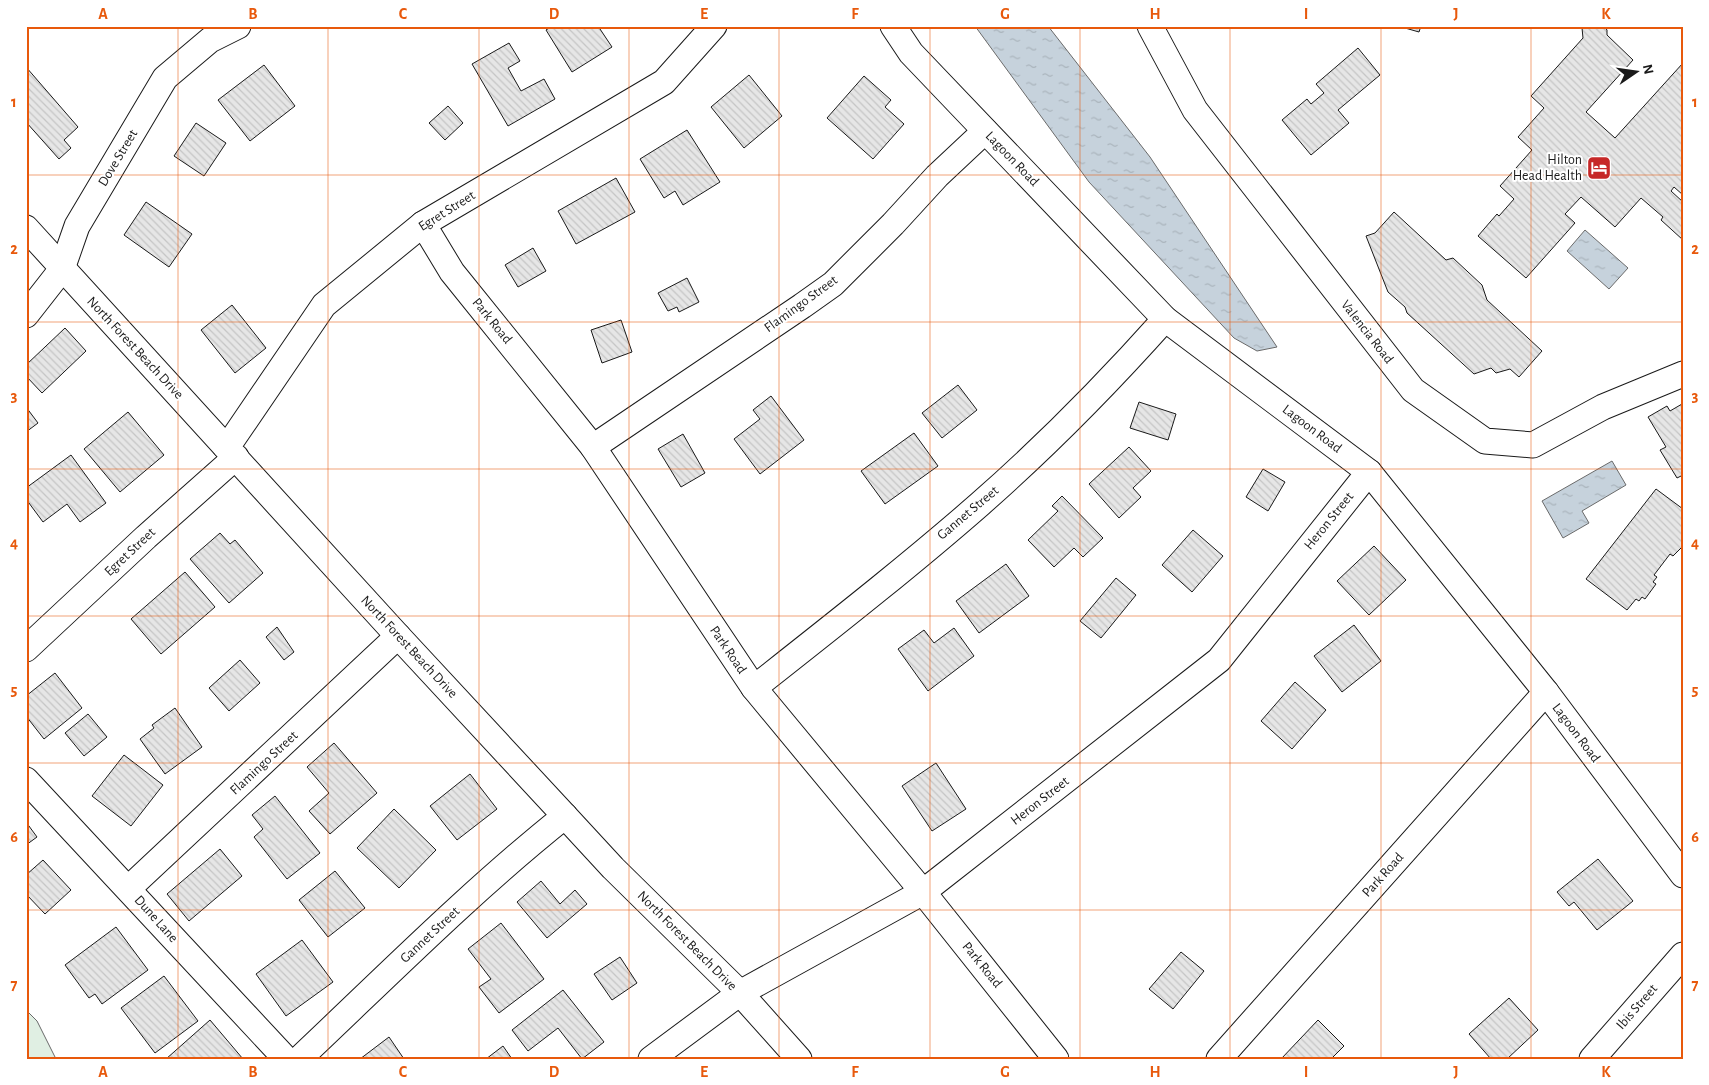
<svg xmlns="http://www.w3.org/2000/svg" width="1709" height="1085" font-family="'Alegreya Sans',sans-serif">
<defs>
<pattern id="water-ripples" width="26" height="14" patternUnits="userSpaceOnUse" patternTransform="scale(1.25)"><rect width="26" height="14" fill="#c6d2dc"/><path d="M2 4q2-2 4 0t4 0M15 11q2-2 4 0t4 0" fill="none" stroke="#aab4bc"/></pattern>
<pattern id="building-back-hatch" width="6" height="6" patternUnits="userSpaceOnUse" patternTransform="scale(1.25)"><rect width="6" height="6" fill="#e6e6e6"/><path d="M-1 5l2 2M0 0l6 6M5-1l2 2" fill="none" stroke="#c5c5c5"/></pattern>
</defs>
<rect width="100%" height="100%" fill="#fff"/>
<path fill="#e0efe3" stroke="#6a6a6a" d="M26,1010L37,1021L56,1059H26Z"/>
<g fill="url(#water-ripples)" stroke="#6a6a6a">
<path d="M975,26H1048L1150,157L1277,347L1257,351L1234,338L1089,182Z"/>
<path d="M1585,230L1628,268L1609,289L1567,251Z"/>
<path d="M1612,461L1626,485L1582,511L1589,523L1563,538L1542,501Z"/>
</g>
<g fill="url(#building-back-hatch)" stroke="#1a1a1a">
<path d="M552,26H598L612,47L572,72L546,30Z"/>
<path d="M1398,26H1421L1419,32Z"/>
<path d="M1584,26H1604L1607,30V35L1633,60L1586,112L1615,138L1683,63V195L1674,187L1671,191L1683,202V240L1661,220L1663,217L1641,198L1615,227L1581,197L1565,214L1575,223L1526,278L1478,236L1497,214L1499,216L1514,199L1500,186L1532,150L1518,137L1544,108L1531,96L1583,38L1582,28Z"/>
<path d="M509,43L520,61L508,68L521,91L544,79L555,99L508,126L472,64Z"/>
<path d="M1358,48L1380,75L1338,110L1349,123L1311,155L1282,120L1307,99L1311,104L1324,93L1316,84Z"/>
<path d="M264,65L295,106L250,141L218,100Z"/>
<path d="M26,67L78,127L64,140L71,148L59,159L26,122Z"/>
<path d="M749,75L782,116L744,148L711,107Z"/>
<path d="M864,76L891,100L885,107L904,124L873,159L827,118Z"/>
<path d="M448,106L463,123L445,140L429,123Z"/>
<path d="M196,123L226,143L204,176L174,156Z"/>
<path d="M687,130L720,182L683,205L675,191L664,198L640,159Z"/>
<path d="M616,178L635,212L576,244L558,211Z"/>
<path d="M146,202L192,234L169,267L124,235Z"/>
<path d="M1394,212L1446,260L1453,258L1482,285L1487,300L1542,351L1519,377L1510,369L1496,373L1491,368L1474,374L1407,313L1405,307L1388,292L1366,236L1375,233Z"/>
<path d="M533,248L546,271L518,287L505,265Z"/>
<path d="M687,278L699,302L679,312L677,307L668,311L658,293Z"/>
<path d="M232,305L266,348L235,373L201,330Z"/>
<path d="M621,320L632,352L602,363L591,330Z"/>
<path d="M65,328L86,351L42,393L26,376V365Z"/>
<path d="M958,385L977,410L942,438L922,413Z"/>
<path d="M771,396L804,440L760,474L734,439L760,419L753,410Z"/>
<path d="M1139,402L1176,414L1168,440L1130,428Z"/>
<path d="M1682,404L1683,475L1677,478L1660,450L1666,447L1648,417L1667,406L1670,411Z"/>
<path d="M26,407L38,423L26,432Z"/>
<path d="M128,412L164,455L120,492L84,449Z"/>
<path d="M914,433L938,466L885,504L861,471Z"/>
<path d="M683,434L705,473L681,487L658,449Z"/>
<path d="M1129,447L1151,471L1133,488L1141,497L1119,518L1089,484Z"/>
<path d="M71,455L106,503L80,522L67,504L43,522L26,499V488Z"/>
<path d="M1263,469L1285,482L1268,511L1246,497Z"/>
<path d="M1656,489L1683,509V546L1673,556L1670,554L1654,575L1657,577L1653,582L1656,584L1645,599L1642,597L1639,601L1636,599L1627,610L1586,579Z"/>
<path d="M1062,496L1103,538L1083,557L1074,548L1054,567L1028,540L1058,511L1052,506Z"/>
<path d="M1193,530L1223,556L1192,592L1162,565Z"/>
<path d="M220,533L230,544L235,540L263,573L229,603L190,559Z"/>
<path d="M1374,546L1406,580L1369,615L1337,581Z"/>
<path d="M1006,564L1029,596L979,633L956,601Z"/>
<path d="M185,572L215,607L161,654L131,619Z"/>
<path d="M1116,578L1136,595L1101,638L1080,621Z"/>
<path d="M1354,625L1381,661L1342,692L1314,656Z"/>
<path d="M277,627L294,652L284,660L266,637Z"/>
<path d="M954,628L974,656L928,691L898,649L924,630L934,643Z"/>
<path d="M240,660L260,683L229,711L209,688Z"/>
<path d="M55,673L82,708L44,739L26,716V696Z"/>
<path d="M1295,682L1326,710L1292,749L1261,721Z"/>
<path d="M175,708L202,747L165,774L140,739L154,728L152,725Z"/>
<path d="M88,714L107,737L84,756L65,733Z"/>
<path d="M334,743L377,793L330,834L309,811L329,793L307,767Z"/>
<path d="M124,755L163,785L131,826L92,796Z"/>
<path d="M936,763L966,809L932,831L902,786Z"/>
<path d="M470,774L497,809L457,840L430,806Z"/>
<path d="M275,796L320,853L287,879L254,837L263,829L252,815Z"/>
<path d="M394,809L436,850L399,888L357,848Z"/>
<path d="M26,822L37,837L26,845Z"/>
<path d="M220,849L242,876L189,921L167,894Z"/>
<path d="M1598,859L1633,901L1597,930L1574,902L1569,906L1557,892Z"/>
<path d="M43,860L71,890L45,914L26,894V875Z"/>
<path d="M335,871L365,908L328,937L299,900Z"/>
<path d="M541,881L560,904L575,890L587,904L547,938L517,902Z"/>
<path d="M501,923L544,979L499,1013L479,987L491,979L468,949Z"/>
<path d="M116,927L148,970L102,1004L95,994L89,998L65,965Z"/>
<path d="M302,940L333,982L286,1016L256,974Z"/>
<path d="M1181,952L1204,971L1173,1009L1149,989Z"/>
<path d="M620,957L637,983L612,1000L594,974Z"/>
<path d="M164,976L198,1021L155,1053L121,1008Z"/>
<path d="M563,990L604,1042L582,1059L558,1028L528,1051L512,1030Z"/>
<path d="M1509,998L1538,1030L1507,1059H1491L1469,1034Z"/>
<path d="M210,1020L243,1059H166Z"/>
<path d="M1318,1020L1344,1046L1331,1059H1281Z"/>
<path d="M389,1037L404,1059H360Z"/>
<path d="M503,1046L512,1059H486Z"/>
</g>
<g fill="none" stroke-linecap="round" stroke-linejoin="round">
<defs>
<g id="minor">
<path d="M893,26L911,53L1165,319L1369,472L1546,692L1683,875"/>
<path d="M1150,26L1195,110L1413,390L1485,441L1533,445L1603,407L1683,374"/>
<path d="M423,224L452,272L593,447L754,688L923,892L1056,1059"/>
<path d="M26,228L398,636L565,816L613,868L740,993L799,1059"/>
<path d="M26,315L62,269L77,226L165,78L210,40L238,26"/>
<path d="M225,446L232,440L324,305L423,224L664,82L714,26"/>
<path d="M593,447L802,306L833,284L893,224L937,176L985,131"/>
<path d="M26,649L146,537L236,457"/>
<path d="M754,688C830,628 908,567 980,504C1046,446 1107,384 1165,319"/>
<path d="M26,780L286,1059"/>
<path d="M129,888L398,636"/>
<path d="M299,1059C386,977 471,891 565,816"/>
<path d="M651,1059L740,993L923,892L1219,660L1369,472"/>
<path d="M1219,1059L1546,692"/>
<path d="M1592,1059L1683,955"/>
</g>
</defs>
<use href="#minor" stroke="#1a1a1a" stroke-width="27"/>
<use href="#minor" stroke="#fff" stroke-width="25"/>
</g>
<path fill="none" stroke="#e8590c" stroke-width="1" stroke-opacity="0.55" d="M178,26V1059M328,26V1059M479,26V1059M629,26V1059M779,26V1059M930,26V1059M1080,26V1059M1230,26V1059M1381,26V1059M1531,26V1059M26,175H1683M26,322H1683M26,469H1683M26,616H1683M26,763H1683M26,910H1683"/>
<defs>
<symbol id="hotel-square" viewBox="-11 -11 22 22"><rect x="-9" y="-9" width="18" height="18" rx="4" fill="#c62828" stroke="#fff"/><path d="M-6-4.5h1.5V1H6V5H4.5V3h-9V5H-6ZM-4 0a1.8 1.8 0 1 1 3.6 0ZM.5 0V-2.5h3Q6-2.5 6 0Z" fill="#fff"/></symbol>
</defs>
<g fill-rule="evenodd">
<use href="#hotel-square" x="1585" y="154" width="28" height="28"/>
</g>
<g text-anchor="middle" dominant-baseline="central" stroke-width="4" stroke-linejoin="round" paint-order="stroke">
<g font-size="14" fill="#1a1a1a" stroke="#fff">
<text transform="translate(118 158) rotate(-59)">Dove Street</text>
<text transform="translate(1012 159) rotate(46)">Lagoon Road</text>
<text transform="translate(447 211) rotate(-32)">Egret Street</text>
<text transform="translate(801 304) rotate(-36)">Flamingo Street</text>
<text transform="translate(492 321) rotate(51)">Park Road</text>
<text transform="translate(1367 332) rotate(52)">Valencia Road</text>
<text transform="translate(135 348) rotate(47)">North Forest Beach Drive</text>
<text transform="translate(1312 429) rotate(37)">Lagoon Road</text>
<text transform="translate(968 513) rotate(-40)">Gannet Street</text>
<text transform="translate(1329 521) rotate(-51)">Heron Street</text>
<text transform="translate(130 552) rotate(-43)">Egret Street</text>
<text transform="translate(409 647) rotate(47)">North Forest Beach Drive</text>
<text transform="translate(728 650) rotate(56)">Park Road</text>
<text transform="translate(1576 733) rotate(53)">Lagoon Road</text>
<text transform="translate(264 763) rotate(-43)">Flamingo Street</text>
<text transform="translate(1040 801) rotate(-38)">Heron Street</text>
<text transform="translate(1383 875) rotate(-48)">Park Road</text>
<text transform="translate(156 919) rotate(48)">Dune Lane</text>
<text transform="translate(430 935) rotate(-43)">Gannet Street</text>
<text transform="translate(687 941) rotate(45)">North Forest Beach Drive</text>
<text transform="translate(982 965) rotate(51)">Park Road</text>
<text transform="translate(1637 1007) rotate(-49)">Ibis Street</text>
</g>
<g font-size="14" fill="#1a1a1a" stroke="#fff" text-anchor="end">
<text x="1582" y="160">Hilton<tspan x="1582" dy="16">Head Health</tspan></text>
</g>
</g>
<rect width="1709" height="1085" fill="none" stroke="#ffffff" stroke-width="55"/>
<g transform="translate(1636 72) rotate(77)" stroke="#ffffff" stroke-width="4" paint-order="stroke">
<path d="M0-4L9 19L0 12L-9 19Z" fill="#1a1a1a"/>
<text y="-8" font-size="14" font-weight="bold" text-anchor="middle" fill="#1a1a1a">N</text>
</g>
<rect x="28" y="28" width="1654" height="1030" fill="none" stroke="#e8590c" stroke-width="2"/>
<g font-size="16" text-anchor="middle" font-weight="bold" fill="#e8590c">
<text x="103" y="19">A</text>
<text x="253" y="19">B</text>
<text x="403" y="19">C</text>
<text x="554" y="19">D</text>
<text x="704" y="19">E</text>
<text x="855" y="19">F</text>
<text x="1005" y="19">G</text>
<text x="1155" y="19">H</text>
<text x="1306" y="19">I</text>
<text x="1456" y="19">J</text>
<text x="1606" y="19">K</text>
<text x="14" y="107">1</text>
<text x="1695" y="107">1</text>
<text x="14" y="254">2</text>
<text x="1695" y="254">2</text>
<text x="14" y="401">3</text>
<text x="1695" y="401">3</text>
<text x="14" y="548">4</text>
<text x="1695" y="548">4</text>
<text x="14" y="695">5</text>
<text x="1695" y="695">5</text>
<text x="14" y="842">6</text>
<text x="1695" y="842">6</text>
<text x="14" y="990">7</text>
<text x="1695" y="990">7</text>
<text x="103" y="1077">A</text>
<text x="253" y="1077">B</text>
<text x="403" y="1077">C</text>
<text x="554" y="1077">D</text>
<text x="704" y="1077">E</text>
<text x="855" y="1077">F</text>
<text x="1005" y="1077">G</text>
<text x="1155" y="1077">H</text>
<text x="1306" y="1077">I</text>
<text x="1456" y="1077">J</text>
<text x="1606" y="1077">K</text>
</g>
</svg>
